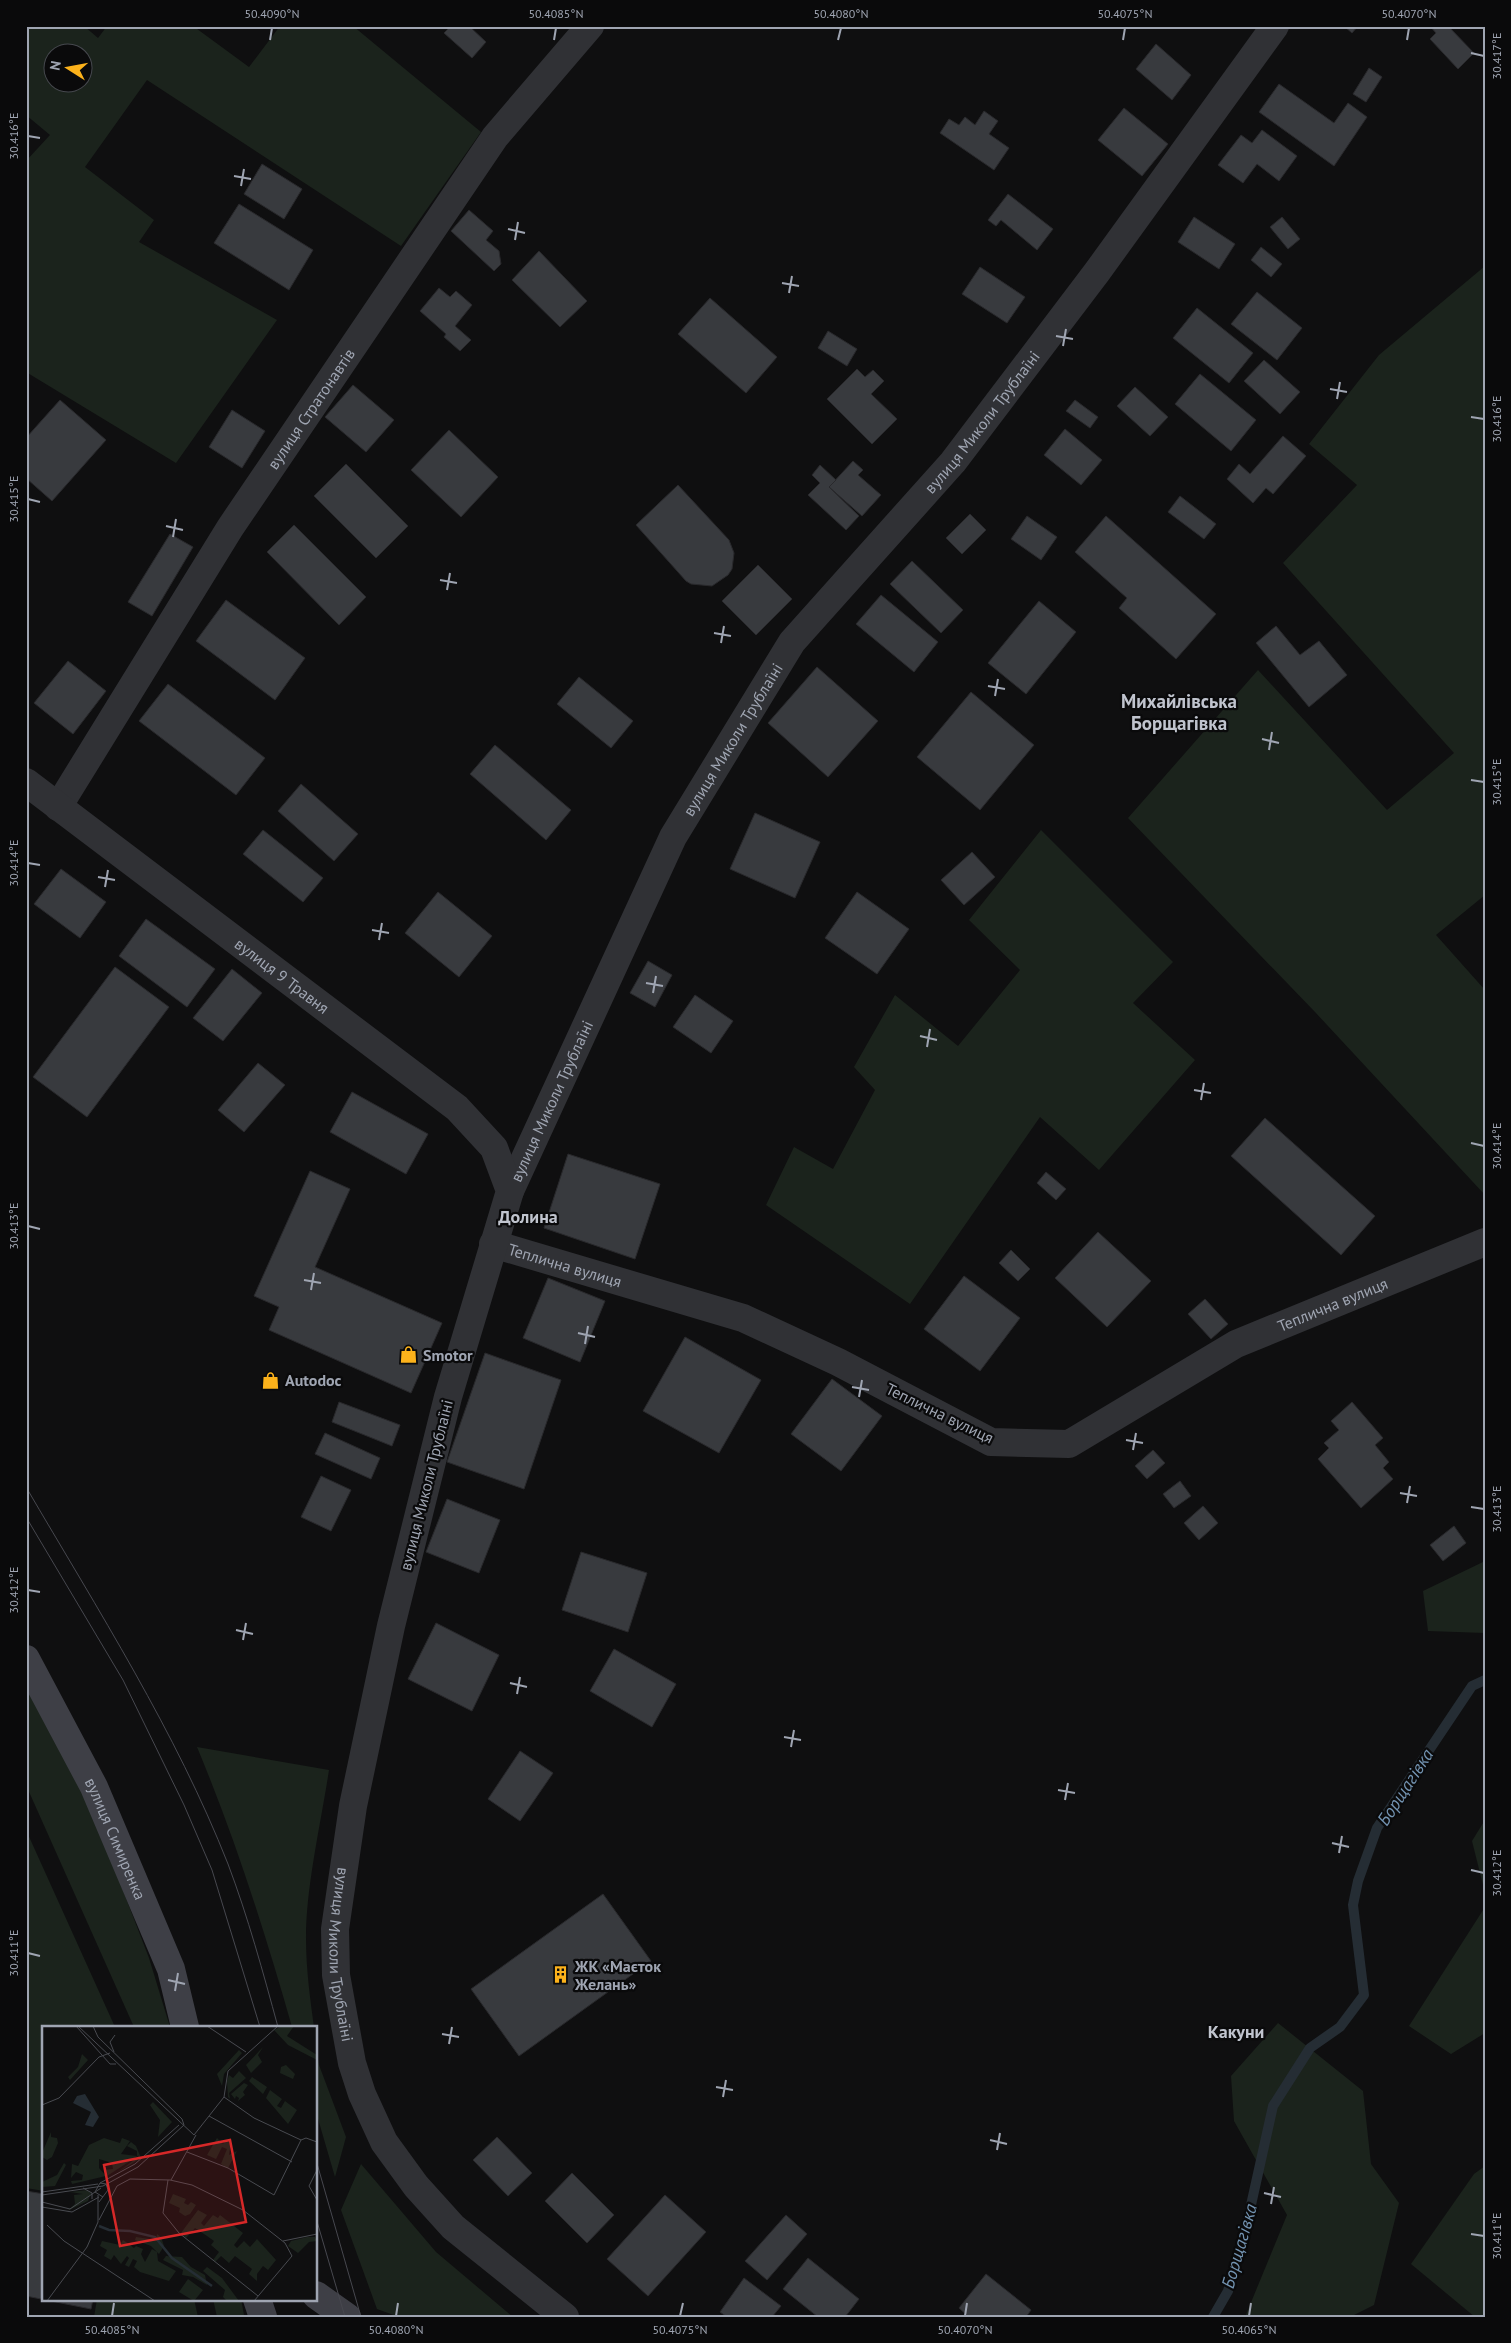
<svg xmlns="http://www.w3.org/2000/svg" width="1511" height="2343" font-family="'PT Sans',sans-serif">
<rect width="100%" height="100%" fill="#0f0f10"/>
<g fill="#1b231c" fill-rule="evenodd">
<path d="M26,26H84L98,38L107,26H193L249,67L280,26H353L481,132L401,246L147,80L85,167L154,220L139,242L277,320L176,463L26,372V161L50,135L26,115ZM52,52H82V82H52Z"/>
<path d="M1485,266V895L1436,935L1485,990V1195L1315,1012L1128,818L1258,670L1387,810L1454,753L1283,563L1357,485L1309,444L1379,355Z"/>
<path d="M1041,830L1173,962L1133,1003L1195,1060L1099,1170L1040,1117L910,1304L766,1205L794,1147L833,1169L875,1090L854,1067L895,995L958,1046L1020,970L969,920Z"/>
<path d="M1485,1561V1633L1428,1631L1423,1591Z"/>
<path d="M26,1687L85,1792L149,1958L170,2027H134L26,1785Z"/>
<path d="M197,1747L329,1770C321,1823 306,1886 306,1938C306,1968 310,1998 314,2027H292C265,1932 235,1838 197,1747Z"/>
<path d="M1485,1820V1893L1472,1841Z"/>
<path d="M26,1830L115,2027H44V2191L26,2188Z"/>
<path d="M1485,1907V2033L1451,2054L1409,2026Z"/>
<path d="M1278,2023L1363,2091L1371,2164L1399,2203L1374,2305L1350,2317H1245L1287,2215L1234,2121L1231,2076Z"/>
<path d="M316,2046L319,2065L346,2137L335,2177L316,2112Z"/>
<path d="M361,2164L436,2252L513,2317H399L377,2309L341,2210Z"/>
<path d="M1485,2166V2317H1475L1411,2264L1474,2174Z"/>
<path d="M97,2299H194L198,2317H94Z"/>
<path d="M213,2299H241L244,2315L217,2317Z"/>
</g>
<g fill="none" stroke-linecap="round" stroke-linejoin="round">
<path stroke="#252d34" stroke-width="10" d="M1213,2317L1228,2291L1245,2232L1273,2106L1310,2048L1340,2027L1364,1995L1353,1905L1358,1881L1377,1828L1472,1686L1485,1680"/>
</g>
<g fill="#383a3e" stroke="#29292c">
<path d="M451,26H469L486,42L472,58L444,33Z"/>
<path d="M1344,26H1358L1352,33Z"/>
<path d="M1430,26H1448L1474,53L1458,69L1430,39L1436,33Z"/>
<path d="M1156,44L1191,75L1172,100L1136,69Z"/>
<path d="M1369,68L1382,77L1366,102L1353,94Z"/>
<path d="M1279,84L1334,123L1348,103L1367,117L1334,166L1259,112Z"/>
<path d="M1124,108L1168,144L1142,176L1098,140Z"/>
<path d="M984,111L998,121L989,134L1009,148L994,170L940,133L949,119L959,125L965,117L975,125Z"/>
<path d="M1262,130L1297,156L1279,181L1257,164L1243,183L1218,165L1241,135L1252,143Z"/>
<path d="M262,164L302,189L284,219L244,194Z"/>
<path d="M1008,194L1053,229L1037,250L1001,220L996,226L988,220Z"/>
<path d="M239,204L313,250L289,290L214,243Z"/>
<path d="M469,210L493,231L486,240L499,251L501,264L494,271L451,231Z"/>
<path d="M1194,217L1235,244L1219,269L1178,242Z"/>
<path d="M1282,217L1300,239L1288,249L1270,227Z"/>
<path d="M1261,247L1282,264L1271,277L1251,260Z"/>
<path d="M539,251L587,301L560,327L512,280Z"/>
<path d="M980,267L1025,297L1007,323L962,294Z"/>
<path d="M439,288L450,297L456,291L472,305L455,326L471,340L460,351L444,337L446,334L420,311Z"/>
<path d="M1257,292L1302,328L1277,360L1231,324Z"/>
<path d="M710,298L777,357L746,393L678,334Z"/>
<path d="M1197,308L1253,353L1229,383L1173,338Z"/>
<path d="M828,331L857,349L847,366L818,348Z"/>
<path d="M1264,360L1300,392L1280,414L1244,381Z"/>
<path d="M857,369L865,377L873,370L884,381L871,394L897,419L872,444L827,399Z"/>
<path d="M1200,374L1256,420L1231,451L1175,404Z"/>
<path d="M353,385L394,420L366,452L325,417Z"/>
<path d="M1135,387L1168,417L1150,436L1117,406Z"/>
<path d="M60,400L106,440L52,501L26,478V438Z"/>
<path d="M1075,400L1098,417L1090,428L1066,411Z"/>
<path d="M232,410L265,431L242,468L209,447Z"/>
<path d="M1065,429L1102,460L1081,485L1044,455Z"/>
<path d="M449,430L498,477L461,517L411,470Z"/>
<path d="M1283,436L1306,456L1273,494L1266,488L1253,503L1227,479L1239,464L1250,474Z"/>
<path d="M853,461L863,470L858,475L881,495L862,516L829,487Z"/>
<path d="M346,464L408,526L376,558L314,496Z"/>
<path d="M820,465L836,480L829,487L859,516L846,530L808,495L820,483L812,475Z"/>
<path d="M678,485L729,540L734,553L732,569L728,575L712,586L691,584L686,581L636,525Z"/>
<path d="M1180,496L1216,524L1204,539L1168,512Z"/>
<path d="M970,514L986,530L962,554L946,538Z"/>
<path d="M1027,516L1057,537L1041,560L1011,539Z"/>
<path d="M1106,516L1216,614L1176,659L1119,608L1127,598L1075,552Z"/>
<path d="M294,525L366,597L339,625L267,552Z"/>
<path d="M170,534L193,547L152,616L128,602Z"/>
<path d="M912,561L963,610L941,633L890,584Z"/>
<path d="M758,565L792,599L756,635L722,601Z"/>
<path d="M881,595L938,642L914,672L856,624Z"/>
<path d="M226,600L305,658L275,700L196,641Z"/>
<path d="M1039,601L1076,632L1026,694L988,663Z"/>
<path d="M1276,626L1300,655L1319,641L1347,675L1309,707L1256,643Z"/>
<path d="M68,661L106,691L73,734L34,703Z"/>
<path d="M817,667L878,721L828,777L768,723Z"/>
<path d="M579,677L633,721L611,748L557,704Z"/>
<path d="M168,684L265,758L236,795L139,721Z"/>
<path d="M971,692L1034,745L980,810L917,757Z"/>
<path d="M495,745L571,810L546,840L470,774Z"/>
<path d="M301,784L358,834L334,861L278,811Z"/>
<path d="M755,813L820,842L795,898L730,869Z"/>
<path d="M263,830L323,878L303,902L243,854Z"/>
<path d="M972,852L995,877L964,905L941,880Z"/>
<path d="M61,869L106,902L80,938L34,904Z"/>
<path d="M438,892L492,936L459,977L405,933Z"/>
<path d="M857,892L909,929L877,974L825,938Z"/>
<path d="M146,919L215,969L187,1007L119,956Z"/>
<path d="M648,961L672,975L655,1007L630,993Z"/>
<path d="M115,967L169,1007L87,1117L33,1077Z"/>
<path d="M232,969L262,993L223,1041L193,1018Z"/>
<path d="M695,995L733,1021L711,1053L673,1027Z"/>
<path d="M258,1063L285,1085L244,1132L218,1110Z"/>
<path d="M352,1092L428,1134L406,1174L330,1132Z"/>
<path d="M1265,1118L1375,1216L1341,1255L1231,1156Z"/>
<path d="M568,1154L660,1184L635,1259L544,1228Z"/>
<path d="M310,1171L350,1189L315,1267L442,1323L411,1393L269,1330L279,1307L254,1296Z"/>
<path d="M1046,1172L1066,1189L1056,1200L1037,1183Z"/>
<path d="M1098,1232L1151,1281L1107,1327L1055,1278Z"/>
<path d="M1011,1250L1030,1269L1018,1281L999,1263Z"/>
<path d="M964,1276L1020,1318L980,1371L924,1329Z"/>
<path d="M548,1278L605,1301L580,1362L523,1338Z"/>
<path d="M1205,1299L1228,1324L1211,1339L1188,1314Z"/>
<path d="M685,1337L761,1380L719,1453L643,1411Z"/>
<path d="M485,1353L561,1380L524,1489L447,1462Z"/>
<path d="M832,1379L882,1416L841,1471L791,1434Z"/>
<path d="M339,1402L400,1425L392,1446L332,1422Z"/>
<path d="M1352,1402L1383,1438L1375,1445L1389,1462L1383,1468L1393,1479L1361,1508L1318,1459L1329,1448L1324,1443L1339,1430L1331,1421Z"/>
<path d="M325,1433L380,1458L371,1479L315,1454Z"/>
<path d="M1153,1450L1165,1463L1147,1479L1135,1466Z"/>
<path d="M321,1476L351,1490L331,1531L301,1517Z"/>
<path d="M1180,1481L1191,1496L1174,1508L1163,1494Z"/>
<path d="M447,1499L500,1520L479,1573L426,1552Z"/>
<path d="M1203,1506L1218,1523L1199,1540L1184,1523Z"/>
<path d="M1454,1526L1466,1543L1443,1561L1430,1545Z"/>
<path d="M581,1552L647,1573L628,1632L562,1610Z"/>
<path d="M436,1623L499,1655L472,1711L408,1679Z"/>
<path d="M614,1649L676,1684L652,1727L590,1691Z"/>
<path d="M520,1751L553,1773L520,1821L488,1799Z"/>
<path d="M603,1894L651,1961L519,2056L471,1989Z"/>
<path d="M497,2137L532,2173L508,2196L473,2160Z"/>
<path d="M572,2173L614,2215L587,2243L545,2201Z"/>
<path d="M26,2191L44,2194V2299H93L91,2309L26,2296Z"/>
<path d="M665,2195L706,2232L648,2296L607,2259Z"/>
<path d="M786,2215L807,2234L767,2280L745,2261Z"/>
<path d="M808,2258L859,2299L845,2317H818L783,2289Z"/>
<path d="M986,2274L1031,2310L1026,2317H969L959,2308Z"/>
<path d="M744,2278L781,2306L772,2317H727L720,2312Z"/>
</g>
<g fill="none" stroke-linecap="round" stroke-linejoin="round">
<g stroke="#303135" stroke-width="28">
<path id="s1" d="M58,807L230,528L495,137L590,26"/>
<path id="s2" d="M510,1191L673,837L792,642L953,462L1097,272L1275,26"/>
<path id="s3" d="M493,1244L743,1318L838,1362L991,1442L1069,1444L1236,1344L1485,1242"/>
</g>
<path stroke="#303135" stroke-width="28" id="s4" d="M26,782L457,1108L494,1148L510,1191L448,1397L391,1626L353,1806L335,1929L336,1975L352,2063L362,2094L384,2142L416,2186L453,2227L565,2317"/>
<g stroke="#3e3f46" stroke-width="28">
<path id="s5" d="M26,1659L94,1787L171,1969L185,2027"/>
<path d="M316,2295L347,2317"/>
<path d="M257,2299L263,2317"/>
</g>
<g stroke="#47484f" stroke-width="1">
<path d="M26,1487C98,1610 176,1732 228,1864C248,1917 263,1972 278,2027"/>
<path d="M26,1517L123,1680L184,1805L212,1870L260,2027"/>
<path d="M316,2160L361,2317"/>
<path d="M316,2218L345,2317"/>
</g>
</g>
<path fill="none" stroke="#9fa5b2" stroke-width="2" d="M270,40L272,28M554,40L556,28M838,40L841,28M1123,40L1125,28M1407,40L1409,28M1471,53L1484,56M28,136L40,138M234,176L251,179M241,186L244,169M508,229L525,233M515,240L518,222M782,283L799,286M789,293L792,276M1056,336L1073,339M1063,346L1066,329M1330,389L1347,392M1337,399L1340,382M1471,417L1484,419M28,499L40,502M166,526L183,530M173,537L176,519M440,580L457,583M447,590L450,573M714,633L731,636M721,643L724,626M988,686L1005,689M995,696L998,679M1262,739L1279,743M1269,750L1272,732M1471,780L1484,782M28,863L40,865M98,877L115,880M105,887L108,870M372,930L389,933M379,940L382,923M646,983L663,986M653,993L656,976M920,1036L937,1040M927,1047L930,1029M1194,1090L1211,1093M1201,1100L1204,1083M1471,1143L1484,1146M28,1226L40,1229M304,1280L321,1283M311,1290L314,1273M578,1333L595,1337M585,1344L588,1326M852,1387L869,1390M859,1397L862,1380M1126,1440L1143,1443M1133,1450L1136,1433M1400,1493L1417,1496M1407,1503L1410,1486M1471,1507L1484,1509M28,1590L40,1592M236,1630L253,1634M243,1640L246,1623M510,1683L527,1687M517,1694L520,1677M784,1737L801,1740M791,1747L794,1730M1058,1790L1075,1793M1065,1800L1068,1783M1332,1843L1349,1847M1339,1853L1342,1836M1471,1870L1484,1873M28,1953L40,1956M168,1980L185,1984M175,1991L178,1973M442,2034L459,2037M449,2044L452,2027M716,2087L733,2090M723,2097L726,2080M990,2140L1007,2144M997,2150L1000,2133M1264,2193L1281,2197M1271,2204L1274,2187M1471,2234L1484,2236M112,2316L114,2303M396,2316L398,2303M680,2316L683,2303M965,2316L967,2303M1249,2316L1251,2303"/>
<defs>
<symbol id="shop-bare" viewBox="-9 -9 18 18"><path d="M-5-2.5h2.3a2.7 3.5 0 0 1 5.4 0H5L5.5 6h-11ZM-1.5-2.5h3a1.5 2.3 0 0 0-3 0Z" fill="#fcb21b" stroke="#0a0a0b" stroke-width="2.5" paint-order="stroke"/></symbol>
<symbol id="building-bare" viewBox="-9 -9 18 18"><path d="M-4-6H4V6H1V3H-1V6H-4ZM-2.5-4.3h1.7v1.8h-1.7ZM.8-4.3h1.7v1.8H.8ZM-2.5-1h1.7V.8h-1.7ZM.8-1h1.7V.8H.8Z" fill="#fcb21b" stroke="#0a0a0b" stroke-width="2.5" paint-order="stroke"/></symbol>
</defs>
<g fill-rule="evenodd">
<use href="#shop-bare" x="396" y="1342" width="25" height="25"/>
<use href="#shop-bare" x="258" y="1368" width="25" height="25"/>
<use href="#building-bare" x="548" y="1962" width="25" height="25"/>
</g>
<g text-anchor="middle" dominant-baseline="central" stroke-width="4.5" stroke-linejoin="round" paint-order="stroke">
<g font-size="16" fill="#9fa5b2" stroke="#0a0a0b">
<text stroke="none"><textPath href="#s1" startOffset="472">вулиця Стратонавтів</textPath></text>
<text stroke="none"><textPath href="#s2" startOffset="909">вулиця Миколи Трублаїні</textPath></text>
<text stroke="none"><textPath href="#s2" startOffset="504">вулиця Миколи Трублаїні</textPath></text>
<text stroke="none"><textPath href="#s4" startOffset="321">вулиця 9 Травня</textPath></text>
<text stroke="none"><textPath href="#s2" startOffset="99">вулиця Миколи Трублаїні</textPath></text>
<text stroke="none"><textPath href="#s3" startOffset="75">Теплична вулиця</textPath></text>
<text stroke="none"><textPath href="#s3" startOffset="915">Теплична вулиця</textPath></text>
<text transform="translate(940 1413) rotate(26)">Теплична вулиця</text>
<text transform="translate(426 1485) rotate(-76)">вулиця Миколи Трублаїні</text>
<text stroke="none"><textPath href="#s5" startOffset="201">вулиця Симиренка</textPath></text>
<text stroke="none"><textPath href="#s4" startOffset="1426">вулиця Миколи Трублаїні</textPath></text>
</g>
<g font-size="16" font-weight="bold" fill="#9fa5b2" stroke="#0a0a0b" text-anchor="start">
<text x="423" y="1355">Smotor</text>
<text x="285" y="1380">Autodoc</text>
<text x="575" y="1966">ЖК «Маєток<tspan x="575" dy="18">Желань»</tspan></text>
</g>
<g font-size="18" font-weight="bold" fill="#c0c4ce" stroke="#0a0a0b">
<text x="528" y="1216">Долина</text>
<text x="1236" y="2031">Какуни</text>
</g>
<g font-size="18" font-style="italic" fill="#7393b1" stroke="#0a0a0b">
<text transform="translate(1405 1787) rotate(-57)">Борщагівка</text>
<text transform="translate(1239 2246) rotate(-74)">Борщагівка</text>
</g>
<g font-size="19" font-weight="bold" fill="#c0c4ce" stroke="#0a0a0b">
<text x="1179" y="701">Михайлівська<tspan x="1179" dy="22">Борщагівка</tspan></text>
</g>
</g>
<g transform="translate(42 2026)">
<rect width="275" height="275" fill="#0f0f10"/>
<path d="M240,0H252L245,10L275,29V34L246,19L232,4ZM221,21L216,29L220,36L209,47L204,39ZM197,24L200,27L182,48L180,60L175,48ZM40,28L46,34L28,54L26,51L36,41ZM244,39L253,48L251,53L238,47L239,41ZM197,45L204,52L187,67L188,73L186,71L185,55L187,49L191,52ZM210,51L225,61L221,68L207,55ZM202,57L206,59L201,66L203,69L196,75L197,72L194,70L193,73L189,68ZM228,64L240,73L235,80L239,82L243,75L255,84L246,98L224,72ZM111,76L130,96L116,111L118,94L108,79ZM9,106V111L15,112L16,117L10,131L5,134L0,131V127ZM80,112L88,115L79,128L95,130V125L85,120L89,116L94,120L99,132L76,146L92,134L97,129L65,150L62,144L71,143L70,137L57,133V142L64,150L30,158L29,155L40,154L41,149L34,146L29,152L30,138L36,140L47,119L62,112L78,117ZM175,112L181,118L184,114L189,116L187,129L195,125L186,142L179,138L185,123L180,121L174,133L165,129ZM22,137L24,139L13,160L0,161V156L15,149ZM45,164L49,167L46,175L25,185L33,178L32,169L41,168L28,166ZM131,168L144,173L142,177L146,179L149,176L154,179L148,188L143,190L137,186L138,182L127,177ZM156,184L165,189L159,197L162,200L171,189L176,192L178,189L201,207L192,219L195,222L202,215L208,221L215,213L234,234L226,244L221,240L215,248V255L207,248L210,243L193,230L187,237L179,230L173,236L171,234L177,226L169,219L172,215L165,210L153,202L144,212L139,207ZM115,208L119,211L122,220L117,228L109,220L93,214L94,211L114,214ZM265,211H273L275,215L267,216L256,227L246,220L249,215ZM81,214L92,222L94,220L101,223L99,228L103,236L110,223L115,226L116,235L134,245L127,255L98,246L92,241L95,235L91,233L87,241L83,239L87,232L85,230L79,238L72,229L69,234L62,230L65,224L58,220L60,215L78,219ZM124,230L140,231L149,241L163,249L165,259L151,251L140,249L141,244L121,234ZM165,241L180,252L197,275H185L181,271L183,264L161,245ZM146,253L161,264L152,275L137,266Z" fill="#1b231c"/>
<path d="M43,68L57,91L51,101L43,99L49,86L31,77L35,70Z" fill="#252d34"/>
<path fill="none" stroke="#252d34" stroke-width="2.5" d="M57,200L67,204L88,205L113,211L130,232L170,260"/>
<path fill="none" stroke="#494b51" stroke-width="1" d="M34,0L68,38H74M36,0L152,109L182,71L186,45L236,0M165,0L204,26M72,26L68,16L73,9M182,71L212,92L259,114M0,79L17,72L57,31L68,27M167,90L250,136M259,114L264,112L275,116M145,126L186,142L232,169L259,114M275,144L267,160L275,174M126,154L121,187L137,207L216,270M129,154L154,109M58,157L93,138L137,99M41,162L50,167V173M0,166L56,158M0,169L61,160L96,141L142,99L140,93L56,11L51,0M0,176L28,183L59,162M57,176L66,164L64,158L58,157L53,166L61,171M0,181L30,186L57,171M57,194L75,160L88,153L128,154L150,159L201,184L243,217L250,230L212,275M5,199L22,215L113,275M241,215L275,208M5,275L45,221L56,196V169"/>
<path fill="#d62828" fill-opacity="0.15" stroke="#d62828" stroke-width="2.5" d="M188,114L204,196L78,220L62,139Z"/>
<rect width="275" height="275" fill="none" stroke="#9fa5b2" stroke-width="2.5"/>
</g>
<rect width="1511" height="2343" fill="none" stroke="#0a0a0b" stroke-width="55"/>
<g transform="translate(68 68) rotate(281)"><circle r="24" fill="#0a0a0b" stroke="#46484e"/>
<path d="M0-4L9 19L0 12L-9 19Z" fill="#fcb21b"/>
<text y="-8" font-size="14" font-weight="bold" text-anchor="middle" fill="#9fa5b2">N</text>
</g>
<rect x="28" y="28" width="1456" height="2288" fill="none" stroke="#9fa5b2" stroke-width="2"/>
<g font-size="12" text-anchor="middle" fill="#9fa5b2">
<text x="272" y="18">50.4090°N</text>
<text x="556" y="18">50.4085°N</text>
<text x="841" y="18">50.4080°N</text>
<text x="1125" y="18">50.4075°N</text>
<text x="1409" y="18">50.4070°N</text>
<text transform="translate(1497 56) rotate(-90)" y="4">30.417°E</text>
<text transform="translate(14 136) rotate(-90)" y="4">30.416°E</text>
<text transform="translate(1497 419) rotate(-90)" y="4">30.416°E</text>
<text transform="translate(14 499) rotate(-90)" y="4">30.415°E</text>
<text transform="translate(1497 782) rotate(-90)" y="4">30.415°E</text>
<text transform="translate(14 863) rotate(-90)" y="4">30.414°E</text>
<text transform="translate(1497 1146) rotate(-90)" y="4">30.414°E</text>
<text transform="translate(14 1226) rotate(-90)" y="4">30.413°E</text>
<text transform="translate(1497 1509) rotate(-90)" y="4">30.413°E</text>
<text transform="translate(14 1590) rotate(-90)" y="4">30.412°E</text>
<text transform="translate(1497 1873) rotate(-90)" y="4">30.412°E</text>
<text transform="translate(14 1953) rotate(-90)" y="4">30.411°E</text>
<text transform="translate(1497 2236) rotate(-90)" y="4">30.411°E</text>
<text x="112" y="2334">50.4085°N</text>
<text x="396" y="2334">50.4080°N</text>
<text x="680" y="2334">50.4075°N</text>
<text x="965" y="2334">50.4070°N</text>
<text x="1249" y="2334">50.4065°N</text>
</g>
</svg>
